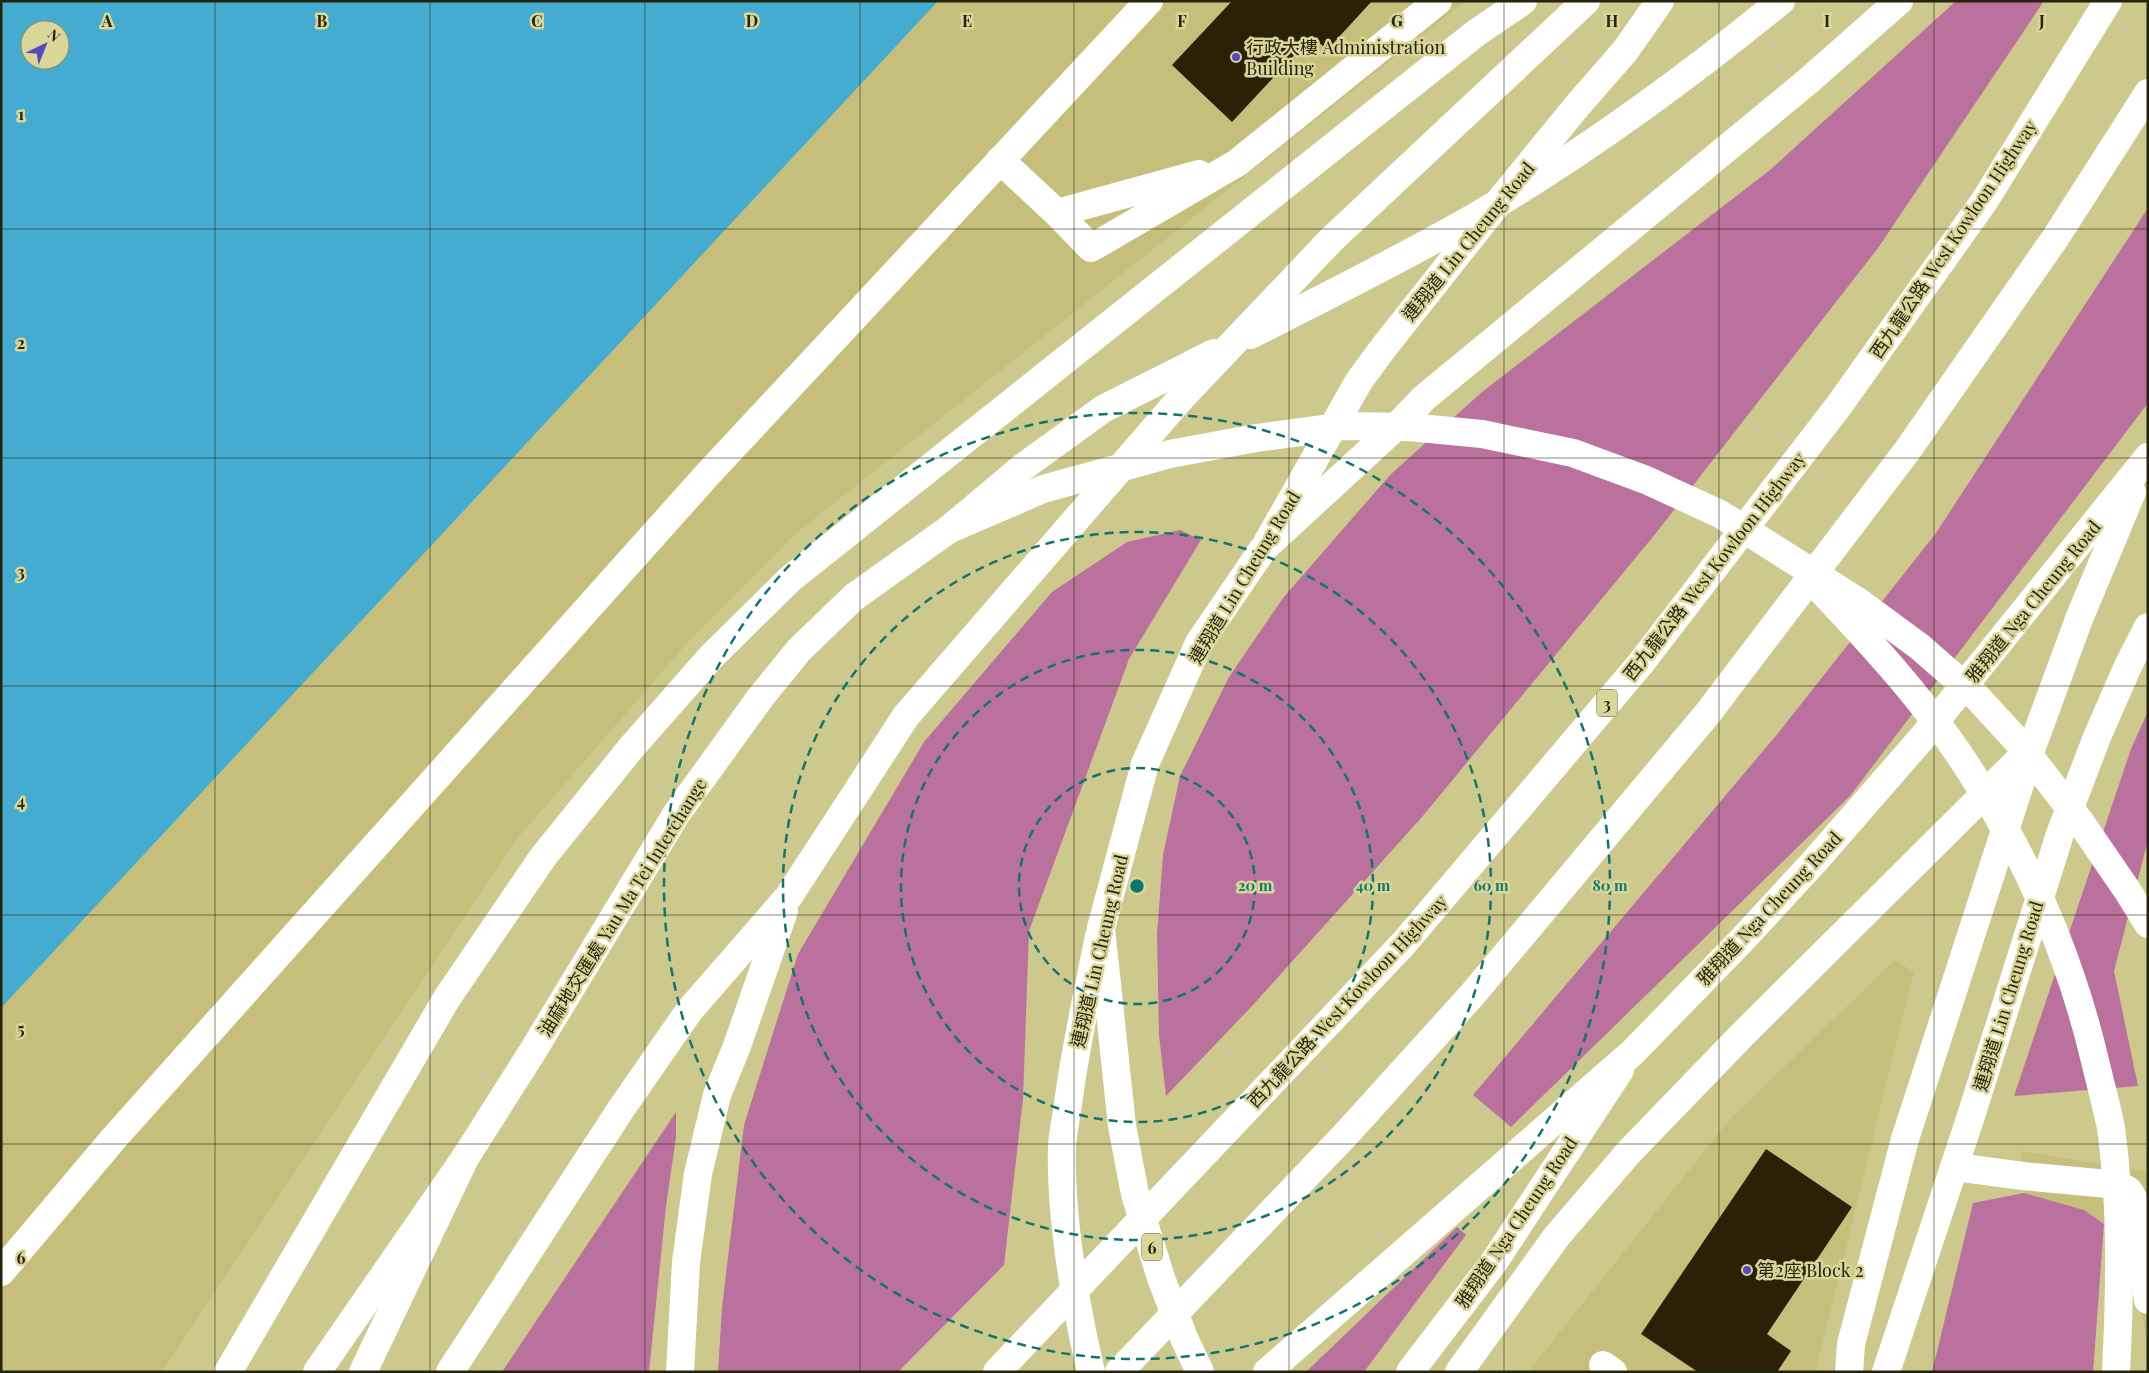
<svg xmlns="http://www.w3.org/2000/svg" width="2149" height="1373" font-family="'Playfair Display','Noto Sans TC',serif">
<rect width="100%" height="100%" fill="#cdc98d"/>
<g fill="#c5bf7b">
<path d="M505,1H1465L794,535L689,641L515,841L162,1372H1V521Z"/>
<path d="M1895,960L1914,972L1815,1372H1528L1730,1119Z"/>
<path d="M2021,1151L2148,1172V1347L2130,1254L2104,1224L2084,1210L2024,1193Z"/>
</g>
<g fill="#ba719d">
<path d="M1956,1H2044L1878,248L1656,533L1422,817L1253,1005L1166,1096L1159,1035L1157,934L1163,855L1180,776L1229,677L1283,598L1390,475L1482,392L1770,170Z"/>
<path d="M2148,208V403L1850,796L1511,1127L1473,1095L1779,732L1936,533Z"/>
<path d="M1180,530L1201,540L1129,659L1029,931L1023,1099L1004,1265L898,1372H718L722,1307L744,1125L798,954L924,742L1052,592L1127,542Z"/>
<path d="M2148,711V840L2114,971L2138,1086L2014,1096L2131,749Z"/>
<path d="M676,1112V1137L666,1206L649,1372H502Z"/>
<path d="M2024,1193L2084,1210L2104,1224L2093,1372H1932L1973,1203Z"/>
<path d="M1457,1227L1466,1235L1364,1372H1306Z"/>
</g>
<path fill="#43acd0" fill-rule="evenodd" d="M1,1H938L1,1008ZM30,30H60V60H30Z"/>
<g fill="#2c2006">
<path d="M1232,1H1372L1327,50L1312,36L1232,122L1172,65Z"/>
<path d="M1766,1149L1852,1207L1767,1334L1791,1351L1777,1372H1698L1641,1334Z"/>
</g>
<g fill="none" stroke-linecap="round" stroke-linejoin="round">
<g stroke="#fff" stroke-width="28">
<path d="M1000,160L1057,213L1199,174"/>
<path d="M1057,213L1091,248L1237,163L1438,1"/>
<path d="M1955,1167L2023,1176L2119,1185L2129,1191L2134,1200L2148,1300"/>
<path d="M1,1272L115,1137L707,475L1149,1"/>
<path d="M1603,1365L1613,1372"/>
</g>
<g stroke="#fff" stroke-width="28">
<path d="M1268,541L1359,381L1384,347L1502,198L1577,106L1625,51L1660,1"/>
<path d="M1820,589C1874,646 1930,707 1972,774C2030,863 2072,962 2096,1065C2101,1086 2107,1107 2111,1128C2122,1209 2120,1291 2116,1372"/>
<path d="M317,1372L465,1158L531,1054L677,813L760,698L799,650L854,597L948,530L1043,489L1170,454L1256,438L1345,426L1409,427L1482,434L1573,453L1646,480L1720,514L1859,602L1920,647L1976,696L2020,744L2079,820L2127,890L2148,924"/>
<path d="M1091,1372C1075,1304 1060,1215 1062,1146C1063,1132 1066,1118 1068,1104C1075,1048 1088,992 1099,936"/>
<path d="M1410,1372L1494,1262L1620,1070"/>
<path d="M1886,1372L1970,1119L2060,834L2097,737L2128,666L2148,627"/>
</g>
<g stroke="#fff" stroke-width="28">
<path d="M1250,335C1326,297 1401,259 1475,217C1583,154 1684,80 1781,1"/>
<path d="M948,530L1023,467L1103,409L1214,353"/>
<path d="M228,1372L447,998L543,857L631,748L711,657L790,579L1476,33L1523,1"/>
<path d="M363,1372L465,1158"/>
<path d="M450,1372L621,1109L689,1011L789,896L906,716L1181,398L1331,240L1586,1"/>
<path d="M680,1372L686,1262L698,1174L717,1095L737,1046L784,911"/>
<path d="M997,1372L1404,943L1641,663L1840,404L1985,200L2108,1"/>
<path d="M1119,1372L1348,1132L1472,995L1708,713L1907,451L2056,237L2148,93"/>
<path d="M1200,1372L1184,1338L1161,1278L1135,1194L1122,1126L1101,928L1145,764L1199,643L1263,549L1401,422L1424,398L1807,82L1899,1"/>
<path d="M1267,1372L1633,1052L1741,941L1814,862L1922,738L2148,457"/>
<path d="M1459,1372L1557,1236L1629,1152L1744,1033L2028,751"/>
<path d="M1849,1372L1851,1344L1905,1139L2032,747L2079,619L2132,492"/>
</g>
</g>
<path fill="none" stroke="#25230b" stroke-width="1" stroke-opacity="0.55" d="M215,1V1372M430,1V1372M645,1V1372M860,1V1372M1074,1V1372M1289,1V1372M1504,1V1372M1719,1V1372M1934,1V1372M1,229H2148M1,458H2148M1,686H2148M1,915H2148M1,1144H2148"/>
<g fill="none" stroke="#0f766e" stroke-width="2.5" stroke-dasharray="9 6">
<circle cx="1137" cy="886" r="118"/>
<circle cx="1137" cy="886" r="236"/>
<circle cx="1137" cy="886" r="354"/>
<circle cx="1137" cy="886" r="473"/>
</g>
<g fill="#5847bf" stroke="#dad699" stroke-width="2">
<circle cx="1236" cy="57" r="5"/>
<circle cx="1747" cy="1270" r="5"/>
</g>
<g text-anchor="middle" dominant-baseline="central" stroke-width="5" stroke-linejoin="round" paint-order="stroke">
<g fill="#dad699" stroke="#5b5936" stroke-width="1">
<rect x="1597" y="689.5" width="20" height="27" rx="4"/>
<rect x="1142" y="1233.5" width="20" height="27" rx="4"/>
</g>
<g font-size="16" font-weight="bold" fill="#25230b">
<text x="1607" y="703">3</text>
<text x="1152" y="1247">6</text>
</g>
<g font-size="18" fill="#25230b" stroke="#dad699" text-anchor="start">
<text x="1246" y="47">行政大樓 Administration<tspan x="1246" dy="21">Building</tspan></text>
<text x="1757" y="1270">第2座 Block 2</text>
</g>
<g font-size="18" fill="#25230b" stroke="#dad699">
<text transform="translate(1953 239) rotate(-56)">西九龍公路 West Kowloon Highway</text>
<text transform="translate(1468 241) rotate(-51)">連翔道 Lin Cheung Road</text>
<text transform="translate(1714 566) rotate(-52)">西九龍公路 West Kowloon Highway</text>
<text transform="translate(1244 577) rotate(-59)">連翔道 Lin Cheung Road</text>
<text transform="translate(2033 601) rotate(-51)">雅翔道 Nga Cheung Road</text>
<text transform="translate(622 907) rotate(-58)">油麻地交匯處 Yau Ma Tei Interchange</text>
<text transform="translate(1769 908) rotate(-47)">雅翔道 Nga Cheung Road</text>
<text transform="translate(1099 951) rotate(-77)">連翔道 Lin Cheung Road</text>
<text transform="translate(2008 996) rotate(-73)">連翔道 Lin Cheung Road</text>
<text transform="translate(1347 1001) rotate(-47)">西九龍公路 West Kowloon Highway</text>
<text transform="translate(1516 1222) rotate(-56)">雅翔道 Nga Cheung Road</text>
</g>
</g>
<g font-size="16" text-anchor="middle" font-weight="bold" fill="#25230b" stroke="#dad699" stroke-width="5" stroke-linejoin="round" paint-order="stroke">
<text x="107" y="27">A</text>
<text x="322" y="27">B</text>
<text x="537" y="27">C</text>
<text x="752" y="27">D</text>
<text x="967" y="27">E</text>
<text x="1182" y="27">F</text>
<text x="1397" y="27">G</text>
<text x="1612" y="27">H</text>
<text x="1827" y="27">I</text>
<text x="2042" y="27">J</text>
<text x="21" y="120">1</text>
<text x="21" y="349">2</text>
<text x="21" y="578">3</text>
<text x="21" y="807">4</text>
<text x="21" y="1035">5</text>
<text x="21" y="1264">6</text>
</g>
<circle cx="1137" cy="886" r="8" fill="#0f766e" stroke="#dad699" stroke-width="2.5"/>
<g font-size="15" text-anchor="middle" font-weight="bold" fill="#0f766e" stroke="#dad699" stroke-width="5" stroke-linejoin="round" paint-order="stroke">
<text x="1255" y="891">20 m</text>
<text x="1373" y="891">40 m</text>
<text x="1491" y="891">60 m</text>
<text x="1610" y="891">80 m</text>
</g>
<rect width="2149" height="1373" fill="none" stroke="#25230b" stroke-width="5"/>
<g transform="translate(45 45) rotate(43)"><circle r="24" fill="#dad699" stroke="#928e60"/>
<path d="M0-4L9 19L0 12L-9 19Z" fill="#5847bf"/>
<text y="-8" font-size="14" font-weight="bold" text-anchor="middle" fill="#25230b">N</text>
</g>
</svg>
